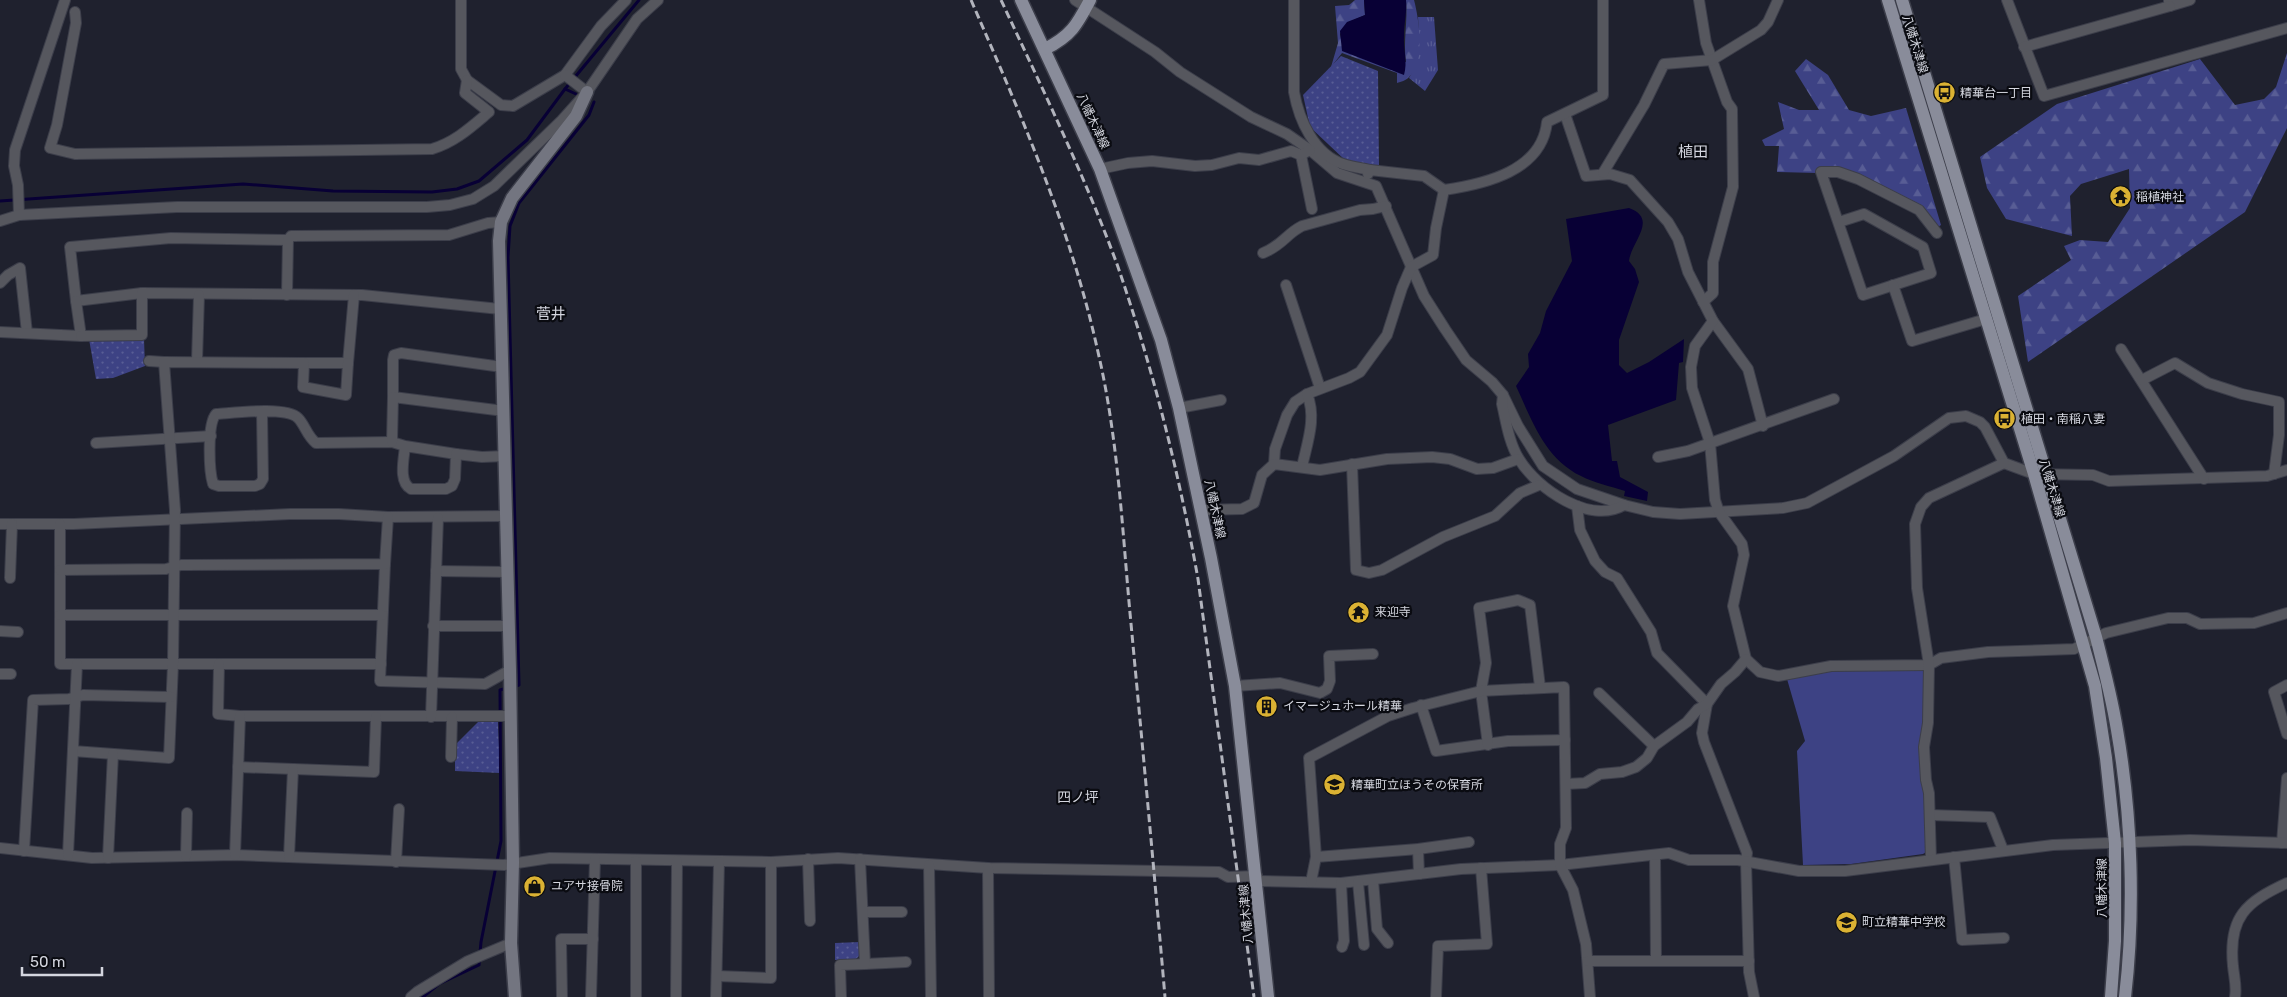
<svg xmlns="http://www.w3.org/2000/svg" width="2287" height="997" font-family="Rubik,'Noto Sans JP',sans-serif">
<defs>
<pattern id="grass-tufts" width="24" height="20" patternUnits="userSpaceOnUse" patternTransform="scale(1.25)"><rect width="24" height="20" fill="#3d4284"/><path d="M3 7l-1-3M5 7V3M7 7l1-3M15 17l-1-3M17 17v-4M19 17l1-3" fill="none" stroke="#585d95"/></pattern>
<pattern id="forest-firs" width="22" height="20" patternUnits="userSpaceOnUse" patternTransform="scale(1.25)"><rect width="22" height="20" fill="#3d4284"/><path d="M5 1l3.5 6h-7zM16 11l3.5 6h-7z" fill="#585d95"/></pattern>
<pattern id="park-dots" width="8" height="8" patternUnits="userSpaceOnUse" patternTransform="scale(1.25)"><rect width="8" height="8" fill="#3d4284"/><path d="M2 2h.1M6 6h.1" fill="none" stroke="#585d95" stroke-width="1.8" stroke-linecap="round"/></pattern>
</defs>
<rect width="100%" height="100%" fill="#1f212e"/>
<path fill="url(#grass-tufts)" d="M1418,17H1434L1438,70L1425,91L1409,78C1421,59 1419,39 1418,17Z"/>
<g fill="url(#forest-firs)">
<path d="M1355,0H1364L1365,15L1347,23L1340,34L1343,48L1406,62C1403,41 1408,21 1406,0H1414C1419,19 1426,64 1408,78C1406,80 1401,82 1397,83V73L1342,53L1331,67L1338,43L1335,6L1349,5Z"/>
<path d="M2287,53V128L2245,212L2028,362L2018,296L2071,260L2064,246L2080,240L2108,242L2130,208L2129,169L2081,184L2070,196L2072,236L2006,219L1987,188L1980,157L2057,104L2200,59L2235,105L2264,99L2276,87Z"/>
<path d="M1806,59L1828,75L1849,110L1871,116L1906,108L1941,225L1935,229L1928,215L1852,177L1817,173L1777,172L1779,146H1765L1762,140L1784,129L1778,102L1799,110H1819L1795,71Z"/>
</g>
<g fill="url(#park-dots)">
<path d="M1341,56L1378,71L1379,166L1374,167L1346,161L1310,127L1303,95Z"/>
<path d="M89,339H144L145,366L113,378L96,379Z"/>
<path d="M478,722H498L500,773L455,771V745Z"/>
<path d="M860,942L861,954L856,959L835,960V943Z"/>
</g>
<path fill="#3d4284" d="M1832,671H1924L1923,723L1920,747L1921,782L1925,794L1926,852L1923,854L1851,864L1803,865L1797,751L1805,741L1787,679Z"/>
<g fill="#080035">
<path d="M1364,0H1406C1407,13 1404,23 1404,35C1403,49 1408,62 1404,75L1342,51L1340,31L1347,22L1365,15Z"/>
<path d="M1629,208C1659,219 1631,242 1629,261L1635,269L1639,282L1619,340V365L1627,373L1649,362L1684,339L1683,362L1679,363L1676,400L1608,425L1612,461H1617L1620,477L1648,492L1647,501L1624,496L1625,491C1610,486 1594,483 1581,476C1544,458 1532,420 1516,386L1529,367L1528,354L1540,333L1546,311L1572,261L1566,219Z"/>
</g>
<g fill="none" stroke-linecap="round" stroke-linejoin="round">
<g stroke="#080035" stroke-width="3">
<path d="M565,89L576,94"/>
<path d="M0,201L243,184L333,191L432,192L457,189L479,181L527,140L565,89L639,0"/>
<path d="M513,687L519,685L508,257L510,226L519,203L589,115L594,102"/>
<path d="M423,997L439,984L479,965L481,942L501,841L500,690L507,688"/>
</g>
<defs>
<g id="street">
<path d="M461,0V69L467,80L501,105L513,106L565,75L601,26L626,0"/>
<path d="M1075,0L1155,52L1180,72L1251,117L1287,134L1310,150L1337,173L1376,186L1424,296L1445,329L1466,360L1492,382L1503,395L1518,426L1543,466L1577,489L1624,505L1653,512L1680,514L1783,508L1807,503L1894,456L1949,418L1966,416L1980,422L1985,427L2004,463L2034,474L2093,475L2109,481L2267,476L2287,470"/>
<path d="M1294,0V92C1299,120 1314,154 1343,164C1352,167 1361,168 1370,170"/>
<path d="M1699,0L1706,43L1727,102L1732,109L1733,187L1713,262V293L1703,302"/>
<path d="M2007,0L2044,96L2287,28"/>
<path d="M2169,1L2170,6L2190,0"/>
<path d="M75,12L76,23L57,125L50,148L75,154L432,149C455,142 470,128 489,112L465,93L467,80"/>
<path d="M2024,47L2170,6"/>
<path d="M565,75L587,92"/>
<path d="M1565,114L1586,176L1610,174L1630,180L1668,222L1678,239L1688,272L1713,321L1748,369L1763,426"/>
<path d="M1301,155L1312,209"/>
<path d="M1100,169L1128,163L1152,161L1195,166L1212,165L1239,158L1259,160L1291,151L1301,155L1310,150"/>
<path d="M1603,173L1644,105L1664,64L1712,60L1761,30L1768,22L1778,0"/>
<path d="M1368,174L1370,170L1424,176L1444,190"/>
<path d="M19,215L18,185L14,166L15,150L65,0"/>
<path d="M0,221L19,215L177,207H427L450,205L473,199L494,186L562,120L587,92L637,19L658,0"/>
<path d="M1839,222L1864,214L1923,247L1931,273L1863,295L1821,172H1838L1858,179L1919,210L1937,233"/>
<path d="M1263,253C1283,245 1286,234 1302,226L1360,210L1373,209L1386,206"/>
<path d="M0,283L8,275L20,268L27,333"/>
<path d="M1286,285L1320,388"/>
<path d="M1893,285L1912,341L1986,319"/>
<path d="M142,293L76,301L70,247L171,238L288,240"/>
<path d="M287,295L288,240L291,236L449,235L488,223L501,222"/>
<path d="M1713,321L1695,346L1691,367L1692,388L1710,443L1715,500L1719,512L1742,544L1744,555L1733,606L1746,659L1760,672L1778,676L1831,666L1929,665L1941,658L1988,652L2074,649L2106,633L2168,618H2187L2200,624L2254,623L2287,613"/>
<path d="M0,332L81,336L76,301"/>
<path d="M81,336L142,335V293L362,295L500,309"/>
<path d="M2121,349L2204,479"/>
<path d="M149,361L164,362"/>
<path d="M197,361L199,295"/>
<path d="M304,363H348L354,295"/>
<path d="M2142,380L2175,363L2208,383L2242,394L2279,402V435L2274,474"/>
<path d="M1503,395L1502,404C1506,421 1509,443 1519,459C1537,489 1590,525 1624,505"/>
<path d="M393,397V360L394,355L401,353L502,367"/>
<path d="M1179,408L1221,400"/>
<path d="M262,412L263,479L260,484L255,486H219L213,484C209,471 207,424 216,414C233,413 286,406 298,418C305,425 307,436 316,443L392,442L405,446C404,459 398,482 411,489H446L452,486L455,479L456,454L405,446"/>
<path d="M392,442L393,397L504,411"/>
<path d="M96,443L211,436"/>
<path d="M456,454L482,457L505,456"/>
<path d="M1658,457L1688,451L1834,399"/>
<path d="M1274,464L1275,449L1287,415L1295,402L1307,394L1349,378L1360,372L1387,335L1402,288L1411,267L1433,255L1436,228L1444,190C1485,184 1542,171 1547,122L1603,95V0"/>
<path d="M1352,464L1356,570L1369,573L1382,570L1443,537L1495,516L1520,493L1539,485"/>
<path d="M1302,467C1307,443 1317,418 1307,394"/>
<path d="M1577,506L1580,530L1595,561L1605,572L1617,578L1651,632L1657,653L1707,704L1702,733L1704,742L1747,853L1746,861L1749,972L1754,997"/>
<path d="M1201,510L1242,509L1254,503L1262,475L1274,464L1320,470L1387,459L1432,457L1450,459L1477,469L1493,468L1518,459"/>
<path d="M0,524H74L290,514H339L388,517L507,516"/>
<path d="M60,524V664H381"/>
<path d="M385,564L380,681L485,684L510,670"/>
<path d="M60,570L166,569L181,565L385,564L388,517"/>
<path d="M436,571L508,572"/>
<path d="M10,578L12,524"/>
<path d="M60,615H382"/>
<path d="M433,626H509"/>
<path d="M0,631L18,632"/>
<path d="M219,664L218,714L240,716H510"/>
<path d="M0,674H11"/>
<path d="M2287,685L2274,692L2287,734"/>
<path d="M1235,686L1280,683L1320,693L1327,689L1330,681L1329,656L1373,654"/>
<path d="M1599,693L1654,746"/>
<path d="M1421,705L1436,751L1508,741L1565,740"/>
<path d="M431,717L438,518"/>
<path d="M1488,745L1481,691L1486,663L1479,608L1518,600L1530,605L1540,687"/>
<path d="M73,751L169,758L173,664L175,510L164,362L304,363L303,387L346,395L348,363"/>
<path d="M451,757L452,717"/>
<path d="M238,767L374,772L376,717"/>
<path d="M1566,784L1585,783L1600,774L1622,772L1636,767L1647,758L1654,746L1687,722L1698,709L1707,704L1721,684L1735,672L1746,659"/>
<path d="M1930,815L1990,817L2003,850"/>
<path d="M2282,843L2287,778"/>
<path d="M0,848L92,858L235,855L504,865L550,858L771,862L838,858L988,868L1219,872L1228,877L1257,876"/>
<path d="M1418,849L1419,874"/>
<path d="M24,851L33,700L69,699L83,695L171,697"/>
<path d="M68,855L77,664"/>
<path d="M235,855L240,716"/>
<path d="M1655,855L1656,961"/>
<path d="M186,856L187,813"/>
<path d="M289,857L293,769"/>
<path d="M1316,857L1418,849L1469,842"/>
<path d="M1954,857L1962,940L2004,938"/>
<path d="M108,858L113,754"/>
<path d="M808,859L810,921"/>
<path d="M1931,860L1929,793L1926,780L1924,747L1928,723L1929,665L1917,588L1915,524L1921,507L1929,498L2004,463"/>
<path d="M636,861V997"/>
<path d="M396,862L399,809"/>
<path d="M929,865L931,997"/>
<path d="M988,868L989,997"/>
<path d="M1373,880L1377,929L1388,943"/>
<path d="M1257,881L1341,883L1461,869L1560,865L1669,853L1689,860H1738L1799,871H1845L2053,845L2190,840L2287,843"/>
<path d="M1311,882L1316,857L1309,758L1388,716L1413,708L1481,691L1564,687L1566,828L1560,844V865L1573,890L1586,944L1590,997"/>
<path d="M1358,882L1364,945"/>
<path d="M1341,883L1344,941L1342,947"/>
<path d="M863,912H902"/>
<path d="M1588,961H1749"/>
<path d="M865,964L906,962"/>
<path d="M717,976L771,978V862"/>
<path d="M411,997L417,992L468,961L511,943"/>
<path d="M562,997L561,939H593"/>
<path d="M591,997L595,859"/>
<path d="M676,997L677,861"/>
<path d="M716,997L719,862"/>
<path d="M841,997L840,965L865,964L860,859"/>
<path d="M1436,997L1438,946L1487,944L1481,868"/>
<path d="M2235,997C2237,987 2234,977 2233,966C2228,917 2246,902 2287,883"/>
</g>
<path id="secondary" d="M515,997L511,943L513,862L510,670L499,241L501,222L512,198L576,116L587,92"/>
<g id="primary">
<path d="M1021,0L1100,169L1161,340L1179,408L1211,558L1235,686L1268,997"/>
<path d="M1888,0L2034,474L2095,686L2106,758L2115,843V941L2111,997"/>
<path d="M1902,0L2096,637C2104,668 2112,699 2117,730C2132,816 2135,911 2125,997"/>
<path d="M1045,49C1071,36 1077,25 1090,0"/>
</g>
</defs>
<use href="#street" stroke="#3c3e4a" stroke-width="12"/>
<use href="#secondary" stroke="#3c3e4a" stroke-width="15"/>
<use href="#primary" stroke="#3c3e4a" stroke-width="15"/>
<use href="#street" stroke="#56575e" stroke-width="10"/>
<use href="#secondary" stroke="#737580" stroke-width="12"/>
<use href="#primary" stroke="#898c9a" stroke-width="12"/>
<g stroke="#b2b4bd" stroke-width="3" stroke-dasharray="8 4" stroke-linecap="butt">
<path d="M971,0C1021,115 1071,229 1098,352C1118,438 1122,526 1130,613C1142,741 1154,869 1165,997"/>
<path d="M1001,0C1042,88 1085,176 1118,267C1153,369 1179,473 1198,579L1254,997"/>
</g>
</g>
<defs>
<symbol id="bus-disc" viewBox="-11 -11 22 22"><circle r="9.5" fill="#dbb233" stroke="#0a0b11"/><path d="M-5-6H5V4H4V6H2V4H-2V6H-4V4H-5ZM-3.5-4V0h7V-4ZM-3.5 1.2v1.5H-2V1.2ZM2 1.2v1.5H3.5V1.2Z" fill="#111"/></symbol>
<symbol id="temple-disc" viewBox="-11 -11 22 22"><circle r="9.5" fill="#dbb233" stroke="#0a0b11"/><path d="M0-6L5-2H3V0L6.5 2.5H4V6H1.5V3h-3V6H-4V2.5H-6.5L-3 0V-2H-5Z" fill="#111"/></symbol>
<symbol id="building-disc" viewBox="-11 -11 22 22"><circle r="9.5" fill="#dbb233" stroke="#0a0b11"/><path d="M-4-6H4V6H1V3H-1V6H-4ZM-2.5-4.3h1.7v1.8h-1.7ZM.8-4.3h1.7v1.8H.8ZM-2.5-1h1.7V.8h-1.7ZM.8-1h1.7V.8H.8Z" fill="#111"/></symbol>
<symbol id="school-disc" viewBox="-11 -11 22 22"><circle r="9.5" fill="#dbb233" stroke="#0a0b11"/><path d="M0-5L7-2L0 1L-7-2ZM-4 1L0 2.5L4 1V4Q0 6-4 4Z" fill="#111"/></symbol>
<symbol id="shop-disc" viewBox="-11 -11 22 22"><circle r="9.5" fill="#dbb233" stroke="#0a0b11"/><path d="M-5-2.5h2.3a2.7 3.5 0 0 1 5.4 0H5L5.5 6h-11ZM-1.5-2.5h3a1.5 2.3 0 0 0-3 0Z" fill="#111"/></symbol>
</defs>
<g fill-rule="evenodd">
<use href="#bus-disc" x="1932" y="80" width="25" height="25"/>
<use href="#temple-disc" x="2108" y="184" width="25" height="25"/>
<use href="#bus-disc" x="1992" y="406" width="25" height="25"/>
<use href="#temple-disc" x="1346" y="600" width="25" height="25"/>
<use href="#building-disc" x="1254" y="694" width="25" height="25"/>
<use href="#school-disc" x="1322" y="772" width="25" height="25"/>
<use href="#shop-disc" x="522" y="874" width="25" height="25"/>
<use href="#school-disc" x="1834" y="910" width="25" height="25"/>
</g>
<g text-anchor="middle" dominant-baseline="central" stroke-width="4.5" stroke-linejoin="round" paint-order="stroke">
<g font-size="12" fill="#d4d6df" stroke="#0a0b11">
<text transform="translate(1915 44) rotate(73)">八幡木津線</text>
<text transform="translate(1093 121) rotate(65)">八幡木津線</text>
<text transform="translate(2052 488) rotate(73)">八幡木津線</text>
<text transform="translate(1215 509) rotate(78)">八幡木津線</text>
<text transform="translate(2102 888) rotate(-90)">八幡木津線</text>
<text transform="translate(1246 914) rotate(-95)">八幡木津線</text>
</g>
<g font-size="12" fill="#d4d6df" stroke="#0a0b11" text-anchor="start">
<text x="1960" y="93">精華台一丁目</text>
<text x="2136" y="197">稲植神社</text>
<text x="2021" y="419">植田・南稲八妻</text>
<text x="1375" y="612">来迎寺</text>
<text x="1283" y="706">イマージュホール精華</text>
<text x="1351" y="785">精華町立ほうその保育所</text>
<text x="551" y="886">ユアサ接骨院</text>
<text x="1862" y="922">町立精華中学校</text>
</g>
<g font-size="14" fill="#d4d6df" stroke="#0a0b11">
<text x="1078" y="797">四ノ坪</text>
</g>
<g font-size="15" fill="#d4d6df" stroke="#0a0b11">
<text x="1693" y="152">植田</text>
<text x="551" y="314">菅井</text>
</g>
</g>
<path d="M22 967v8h80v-8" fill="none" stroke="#d4d6df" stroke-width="2.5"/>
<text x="30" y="967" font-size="15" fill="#d4d6df" stroke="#0a0b11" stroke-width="4" paint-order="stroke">50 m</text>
</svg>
